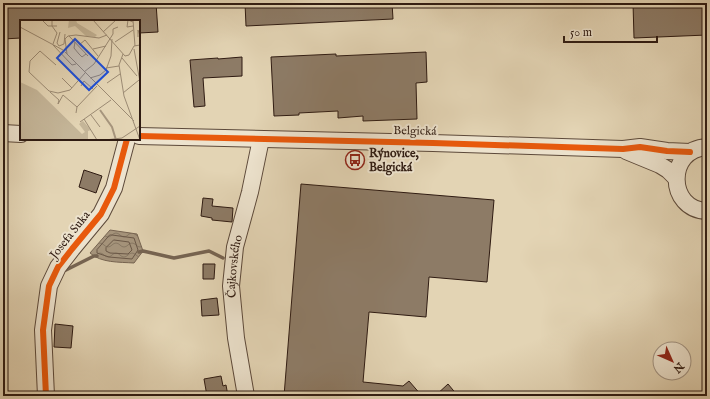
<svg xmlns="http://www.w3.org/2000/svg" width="710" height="399" font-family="'IM FELL English',serif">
<defs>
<pattern id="water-waves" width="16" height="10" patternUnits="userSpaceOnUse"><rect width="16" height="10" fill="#a6957d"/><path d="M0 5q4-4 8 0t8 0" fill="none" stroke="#887965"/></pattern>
</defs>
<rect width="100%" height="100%" fill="#e3d4b4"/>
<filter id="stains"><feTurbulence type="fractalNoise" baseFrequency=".005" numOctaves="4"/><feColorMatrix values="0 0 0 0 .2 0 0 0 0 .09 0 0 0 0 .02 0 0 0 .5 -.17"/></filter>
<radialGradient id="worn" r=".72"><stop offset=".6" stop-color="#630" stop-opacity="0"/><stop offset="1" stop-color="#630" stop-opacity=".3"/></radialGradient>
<path fill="url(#water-waves)" stroke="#766452" d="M110,230L137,234L143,251L134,263C119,262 101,263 90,253Z"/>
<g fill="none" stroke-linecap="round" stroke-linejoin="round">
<g stroke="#6a5848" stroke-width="1">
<path d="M110,235H112L134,238L138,250L132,259L109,257L97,253V250Z"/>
<path d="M114,240L129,242L132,250L128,254L110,253L106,251V248Z"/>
</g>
<g stroke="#766452" stroke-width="3.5">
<path d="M139,252L143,251L174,258L209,251L223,258"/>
<path d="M66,270L94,256H97"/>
</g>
</g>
<g fill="#8d7b66" stroke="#2f1b12">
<path d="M3,3H156L158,32L139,33V21H21V38L3,39Z"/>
<path d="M245,3H392L393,19L246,26Z"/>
<path d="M633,3H707V35L634,38Z"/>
<path d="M426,52L427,82L416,83L417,119L363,121V116L338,118V111L299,113V115L274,116L271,57L336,54V56Z"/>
<path d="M242,57V76L203,78L205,106L194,107L190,60L218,58V59Z"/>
<path d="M84,170L102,176L96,193L79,187Z"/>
<path d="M301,184L494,200L487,282L429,277L426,317L369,312L363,382L403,386L409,381L422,396H284Z"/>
<path d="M203,198L213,199L212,206L233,208L232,222L212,220V218L201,216Z"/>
<path d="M203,264H215L214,279H203Z"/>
<path d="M217,298L219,315L202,316L201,300Z"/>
<path d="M55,324L73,326L71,348L54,347Z"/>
<path d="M221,376L223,386L226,385L228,396H207L204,379Z"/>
<path d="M448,384L458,396H435Z"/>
</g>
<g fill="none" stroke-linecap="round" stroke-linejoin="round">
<defs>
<g id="minor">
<path d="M3,133L21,134"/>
<path d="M139,136L433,143L623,149L640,147L667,151L690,152"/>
<path d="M707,147C666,149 667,210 707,211"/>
<path d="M626,151L660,165L668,170L676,178"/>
<path d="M46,396L43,330L49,286L58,267L72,249L101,214L114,188L127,139"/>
<path id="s1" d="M246,396L236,338L231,286L235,247L250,192L261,139"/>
</g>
</defs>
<use href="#minor" stroke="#5c493a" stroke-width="18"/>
<use href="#minor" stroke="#ede3ce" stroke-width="16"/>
<defs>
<g id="cycleway">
<path d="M139,136L433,143L623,149L640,147L667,151L690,152"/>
<path d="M46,396L43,330L49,286L58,267L72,249L101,214L114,188L127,139"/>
</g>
</defs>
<use href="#cycleway" stroke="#ede3ce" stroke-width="8"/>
<use href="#cycleway" stroke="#e8590c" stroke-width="6"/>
</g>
<defs>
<symbol id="bus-ring" viewBox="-11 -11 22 22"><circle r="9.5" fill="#ede3ce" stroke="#8f2418" stroke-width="1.5"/><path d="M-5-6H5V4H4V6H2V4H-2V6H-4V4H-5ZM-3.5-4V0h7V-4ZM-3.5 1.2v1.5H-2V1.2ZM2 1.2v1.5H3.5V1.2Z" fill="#8f2418"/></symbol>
</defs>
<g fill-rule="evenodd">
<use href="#bus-ring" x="344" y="149" width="22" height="22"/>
</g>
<g text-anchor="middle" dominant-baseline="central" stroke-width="4" stroke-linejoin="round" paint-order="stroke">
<g font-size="12" fill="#2f1b12" stroke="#ede3ce">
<text transform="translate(415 131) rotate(1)">Belgická</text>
<text transform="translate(70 235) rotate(-52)">Josefa Suka</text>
<text stroke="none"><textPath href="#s1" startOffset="131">Čajkovského</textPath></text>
</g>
<g font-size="12" font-weight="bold" fill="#2f1b12" stroke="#ede3ce" text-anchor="start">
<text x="369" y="153">Rýnovice,<tspan x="369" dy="14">Belgická</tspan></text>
</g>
</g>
<g transform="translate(20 20)">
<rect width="120" height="120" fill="#e3d4b4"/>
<path d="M49,0H56L57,3L77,15L75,17L66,16L55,6L48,8ZM0,62L17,70L62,114L65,112L59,104L63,101L71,110L68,111V120H0Z" fill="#c4b598"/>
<path fill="none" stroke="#a6957d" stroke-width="2" d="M80,90L92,107L96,120"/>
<path fill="none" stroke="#9b8a73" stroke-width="1" d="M22,0L28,6H37M32,0V6L37,13L33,24M73,0L105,36L109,35L114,26L120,25M113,0L115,26M113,6L107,7L108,0L113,2M0,7L43,30M40,12L37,23L39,26L44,24L45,14M83,12L96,0M49,16L68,36M118,17V10L120,16M55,22L54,28L59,34L62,37L66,34M95,22L113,10M33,25L52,45L56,44M59,25L65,20L78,36M73,29L86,26M114,29L120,62M45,32L114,101M47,34L45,19L48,16L56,15L79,18L87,15M103,34L99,45L104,76L120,120M102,38L117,56M36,45L20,31L10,41L9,52L29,71L38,73L50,70L65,53M86,48L99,46M64,52L74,44L93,14V9L98,7M42,58L52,68M70,58L80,55L86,50L91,36L92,19M87,63L100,54M61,66L64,61L73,69M30,72L39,80L38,84L43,75M103,73L119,60M43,75L57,87M56,93L57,87L77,66M71,95L80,107M64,99L77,120M60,102L91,80M85,120L102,118L120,106"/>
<path fill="#1d4ed8" fill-opacity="0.15" stroke="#1d4ed8" stroke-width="2" d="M55,19L88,52L69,70L37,38Z"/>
<rect width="120" height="120" fill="none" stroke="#2f1b12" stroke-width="2"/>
</g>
<rect width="710" height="399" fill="none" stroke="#e3d4b4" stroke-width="16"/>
<rect x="4" y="4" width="702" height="391" fill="none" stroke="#2f1b12" stroke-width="2"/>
<rect x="8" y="8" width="694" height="383" fill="none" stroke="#2f1b12"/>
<g transform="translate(672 361) rotate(135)"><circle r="19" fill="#ede3ce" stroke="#a19383"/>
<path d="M0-3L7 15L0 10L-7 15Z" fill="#8f2418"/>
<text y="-6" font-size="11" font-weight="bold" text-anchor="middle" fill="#2f1b12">N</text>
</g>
<path d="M564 36v6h93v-6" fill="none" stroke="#2f1b12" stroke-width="2"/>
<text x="570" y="36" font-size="12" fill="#2f1b12" stroke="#ede3ce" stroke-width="3" paint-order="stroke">50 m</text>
<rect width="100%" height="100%" filter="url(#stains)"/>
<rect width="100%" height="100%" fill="url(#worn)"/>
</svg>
